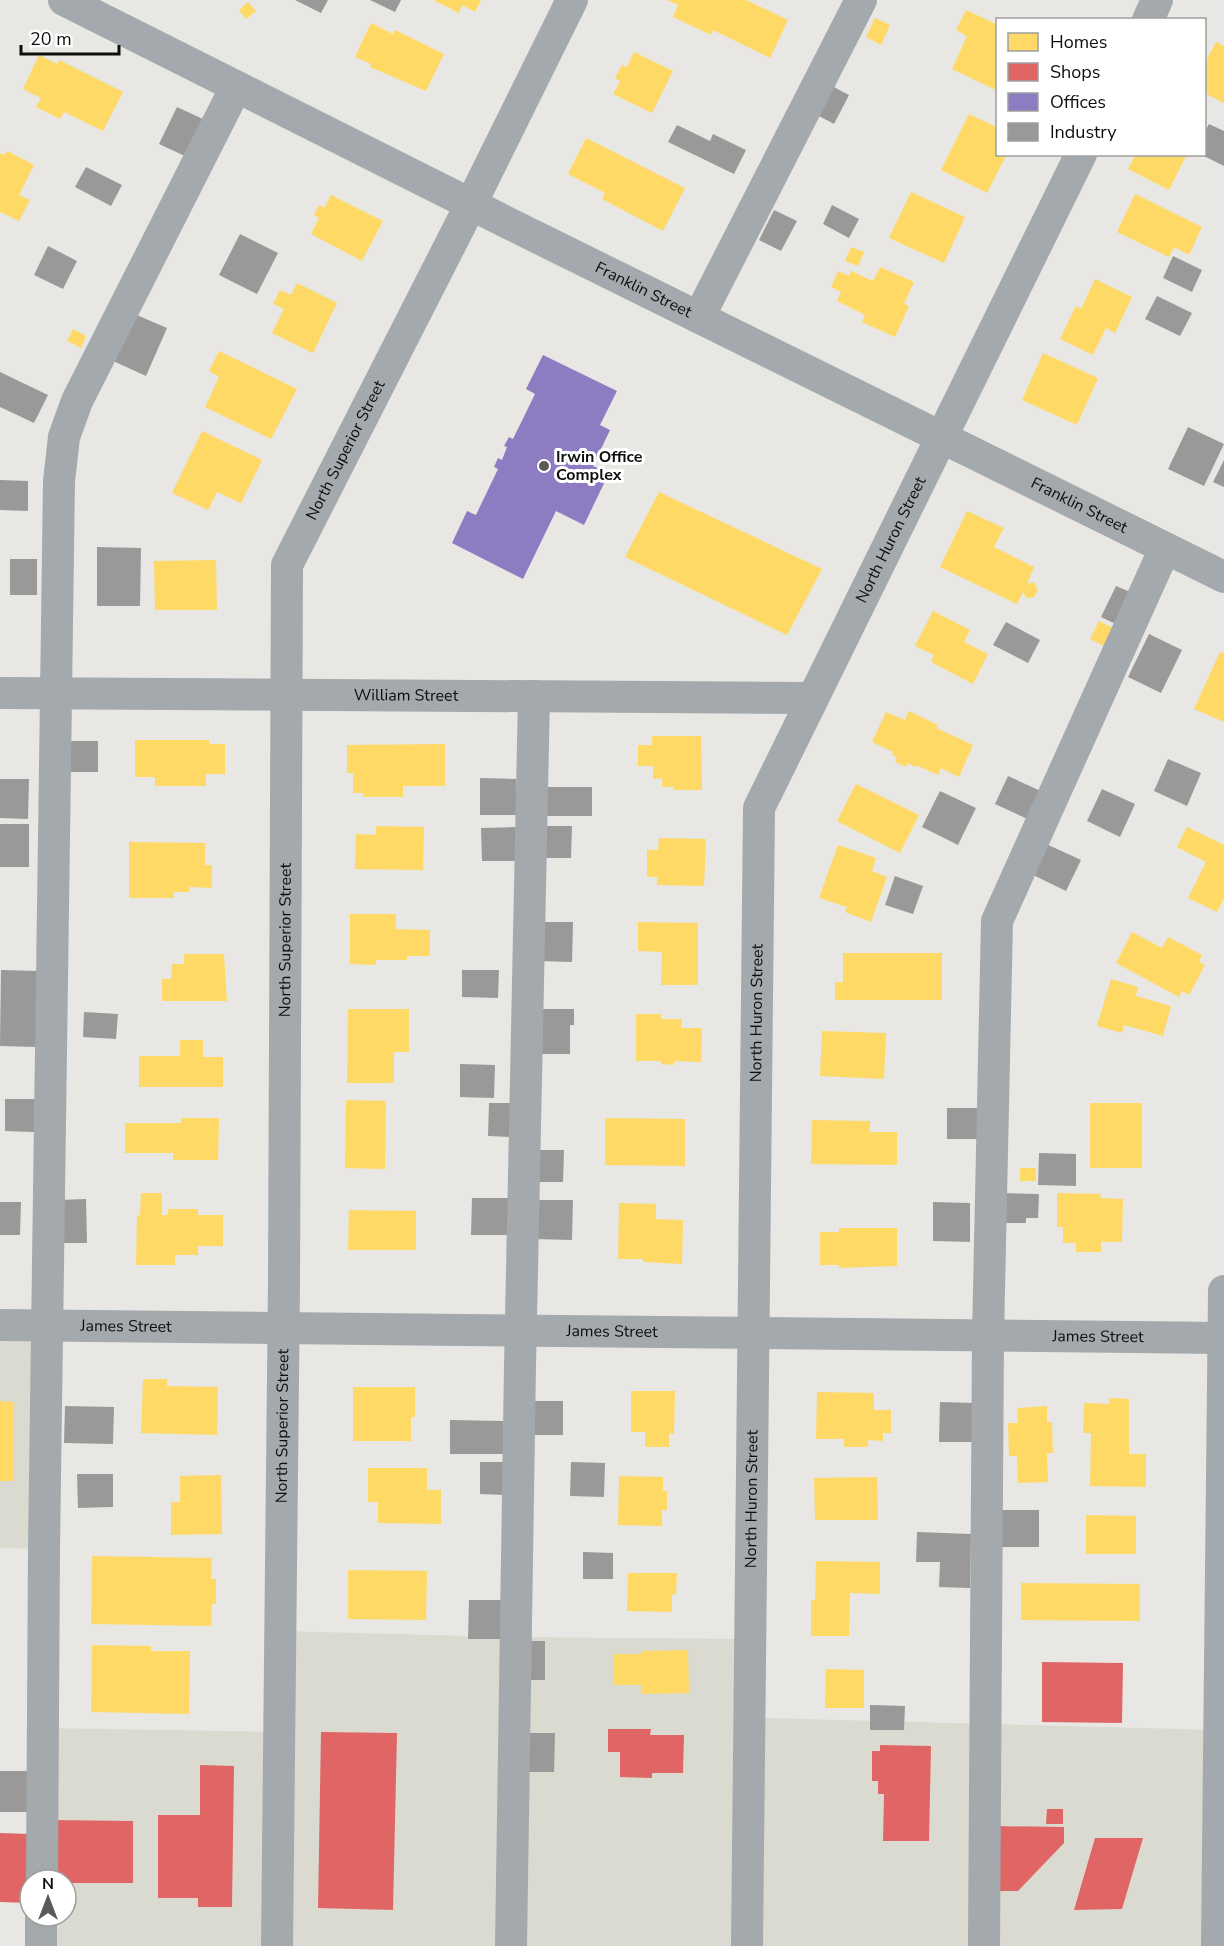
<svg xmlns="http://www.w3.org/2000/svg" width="1224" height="1946" font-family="'Nunito Sans',sans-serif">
<rect width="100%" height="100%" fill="#e8e7e3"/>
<g fill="#dbdad1">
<path d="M0,1325L47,1326L44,1549L0,1548Z"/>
<path d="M280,1631L507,1637L750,1639L765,1718L1219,1730L1224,1946H41L42,1916H66V1880L44,1728L279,1732Z"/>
</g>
<g fill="#ffd966">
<path d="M433,0H481L475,12L462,5L459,13Z"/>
<path d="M667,0H746L788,20L770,58L713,30L711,35L673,17L678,5Z"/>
<path d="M248,2L256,11L246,19L239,10Z"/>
<path d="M966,10L998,25V91L952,69L967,36L956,30Z"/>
<path d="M875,18L890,25L881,45L866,37Z"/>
<path d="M371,23L393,34L395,30L444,54L426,91L370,67L371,64L355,57Z"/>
<path d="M1216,42L1224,46V103L1204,93V64Z"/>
<path d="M634,52L673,71L652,113L613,94L620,81L615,78L622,65L627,67Z"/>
<path d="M39,55L57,64L59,60L123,92L103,131L64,112L60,119L36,107L41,98L23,89Z"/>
<path d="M969,114L998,128V154H1007L987,193L941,170Z"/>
<path d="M586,138L685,188L663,231L602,199L605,193L568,174Z"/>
<path d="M7,151L34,165L19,195L30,200L19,221L0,212V153L5,155Z"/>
<path d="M1136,154H1187L1169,190L1128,169Z"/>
<path d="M911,192L965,217L944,263L889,238Z"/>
<path d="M1135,194L1202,227L1189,255L1174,247L1169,257L1117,232Z"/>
<path d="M331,195L383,221L362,261L311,234L319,218L314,215L319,205L324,208Z"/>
<path d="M851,247L864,252L858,266L845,261Z"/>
<path d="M880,267L914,282L904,304L909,306L895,337L862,322L865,315L837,301L841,292L831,287L838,271L849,276L851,271L873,281Z"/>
<path d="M1095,279L1132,297L1115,333L1106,328L1093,355L1060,339L1076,306L1081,309Z"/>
<path d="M297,283L337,303L313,353L272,333L284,309L273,304L280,290L291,295Z"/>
<path d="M73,329L86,336L81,348L67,341Z"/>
<path d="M219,351L297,389L271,439L205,407L219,377L209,371Z"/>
<path d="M1043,353L1098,378L1077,425L1022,400Z"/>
<path d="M202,431L262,460L241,503L217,492L208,510L172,493Z"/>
<path d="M659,492L822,569L787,635L625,557Z"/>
<path d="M967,511L1004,528L994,547L1034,567L1027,584L1034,582L1038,590L1034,597L1026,598L1023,592L1017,604L940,567Z"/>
<path d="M216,560L217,610H155L154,561Z"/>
<path d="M933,611L970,630L964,642L988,654L973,684L931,662L934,655L915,646Z"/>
<path d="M1099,621L1113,628L1104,646L1090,639Z"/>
<path d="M1220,652L1224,653V722L1194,709Z"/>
<path d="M909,711L938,725L936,728L973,745L959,777L941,768L938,775L916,765L915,767L908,763L906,767L895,762L897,757L892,755L893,752L872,742L886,712L905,720Z"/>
<path d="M652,736H701L702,790H674V787H662V778L653,779V766H638V745H652Z"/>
<path d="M135,740H209V744H225V774H206V786H155V777H135Z"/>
<path d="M445,744V786H403V797H363V793H353V773H347V745Z"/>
<path d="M856,784L919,815L900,853L837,821Z"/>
<path d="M376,826L424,827L423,870L355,869L356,834L376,835Z"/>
<path d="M1187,827L1224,845V898L1217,912L1188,898L1206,862L1177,847Z"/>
<path d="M659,838L706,839L704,886L657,885V877H647V850H658Z"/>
<path d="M129,842L205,843V865H212V888L189,887V892H174V898H129Z"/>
<path d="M838,845L876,858L872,871L887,877L871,922L845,912L847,907L819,898Z"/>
<path d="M350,914H396V929L430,930V956H407V960H376V965L350,964Z"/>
<path d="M638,922L698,923V985H661L662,952L638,951Z"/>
<path d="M1132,932L1162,948L1168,937L1202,955L1199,962L1205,965L1189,995L1182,991L1179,997L1116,963Z"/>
<path d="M843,953H942V1000H835V982H843Z"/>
<path d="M184,954H224L227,1001H162V979H171L172,964H184Z"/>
<path d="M1111,979L1138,987L1136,996L1171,1006L1163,1036L1124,1025L1122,1033L1097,1026Z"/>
<path d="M348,1009H409V1052H394V1083H347Z"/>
<path d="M636,1014H661V1019H682L681,1028H702L701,1062L675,1061L673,1065L662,1064L660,1061H636Z"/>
<path d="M822,1031L886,1033L884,1079L820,1076Z"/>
<path d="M180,1040H203V1057H223V1087H139V1056H180Z"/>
<path d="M346,1100L386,1101L385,1169L345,1168Z"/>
<rect x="1090" y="1103" width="52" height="65"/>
<path d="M181,1118H219L218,1160H173V1153H125V1123H181Z"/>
<path d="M605,1118L685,1119V1166L605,1165Z"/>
<path d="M812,1120L870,1121V1132H897V1165L811,1164Z"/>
<rect x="1020" y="1168" width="16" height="13"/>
<path d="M141,1193H162V1215H168V1209H198V1215H223V1246H198V1255H175V1265H136L137,1215L140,1216Z"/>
<path d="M1057,1193L1101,1194L1100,1198L1123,1199L1122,1242H1101V1252H1076V1243H1063V1227H1057Z"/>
<path d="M619,1203L656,1204V1219L683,1220L682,1264L643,1262V1259H618Z"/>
<path d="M349,1210L416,1211V1250H348Z"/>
<path d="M839,1228H897V1266L839,1268V1265H820V1232H839Z"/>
<path d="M143,1379H167V1386L218,1387L217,1435L141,1433Z"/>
<path d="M353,1387H415V1417H411V1441H353Z"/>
<path d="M631,1391H675L674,1434H669V1447H645V1432H631Z"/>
<path d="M817,1392L874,1393V1410H891V1433H883V1441L868,1440V1447H844V1439H816Z"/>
<path d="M1109,1398L1129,1399V1454H1146V1487L1090,1486L1091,1433H1083L1084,1403L1109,1404Z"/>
<path d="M0,1401L14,1402V1481H0Z"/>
<path d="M1047,1406V1422H1052L1053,1453H1047L1048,1482L1018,1483L1017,1456H1009L1008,1423H1018L1017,1408Z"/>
<path d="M368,1468H427V1490H441V1524L378,1523V1502H368Z"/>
<path d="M221,1475L222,1534L171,1535V1502H180V1476Z"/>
<path d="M619,1476L663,1477V1491H667V1510H662V1526L618,1525Z"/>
<path d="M877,1477L878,1520H815L814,1478Z"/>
<path d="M1086,1515L1136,1516V1554H1086Z"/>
<path d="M92,1556L212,1558L211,1579H216V1604H212L211,1626L91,1624Z"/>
<path d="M816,1561L880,1562V1594L850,1593L849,1636H811V1600H815Z"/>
<path d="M348,1570L427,1571L426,1620L348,1619Z"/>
<path d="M628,1573H677L676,1595L672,1594V1612L627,1611Z"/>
<path d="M1021,1583L1140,1584V1621L1021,1620Z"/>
<path d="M92,1645L151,1646V1651H190L189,1714L91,1712Z"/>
<path d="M688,1650L689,1693L641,1694V1685H614V1654H641V1651Z"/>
<path d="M826,1669L864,1670V1708H825Z"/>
</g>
<g fill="#e06666">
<path d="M1042,1662L1123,1663L1122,1723L1042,1722Z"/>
<path d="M608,1729H651L650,1735H684L683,1773H652V1778L620,1777V1752H608Z"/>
<path d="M321,1732L397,1733L393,1910L318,1908Z"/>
<path d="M880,1745L931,1746L929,1841H883L884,1794H878V1781H872V1751H880Z"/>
<path d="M200,1765L234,1766L232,1907H198V1898H158V1815H200Z"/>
<path d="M1047,1809H1063V1824H1046Z"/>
<path d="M51,1820L133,1821V1883H66V1880H50Z"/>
<path d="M990,1826L1064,1827V1843L1018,1891H990Z"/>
<path d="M0,1833L30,1834L29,1903L0,1902Z"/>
<path d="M1095,1838H1143L1122,1909L1074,1910Z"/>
</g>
<path fill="#8e7cc3" d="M543,355L617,391L600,425L610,430L593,466L609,473L584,525L556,511L523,579L452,543L467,511L476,515L498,469L494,467L498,458L502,460L507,447L504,446L509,437L513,439L535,394L526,389Z"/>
<g fill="#999">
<path d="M295,0H328L321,13Z"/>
<path d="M370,0H401L395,12Z"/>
<path d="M832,86L849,95L834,124L817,115Z"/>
<path d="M177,107L205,120L187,157L159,144Z"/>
<path d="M1209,124L1224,131V166L1200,154H1204V133Z"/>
<path d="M677,125L710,141L713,134L746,150L734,174L668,142Z"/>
<path d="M86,167L122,185L111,206L75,187Z"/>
<path d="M832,205L859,219L849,238L823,224Z"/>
<path d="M774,210L797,221L781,251L759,240Z"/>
<path d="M240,234L278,253L257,294L219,275Z"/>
<path d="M48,246L77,261L63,289L34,275Z"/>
<path d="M1173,256L1202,270L1192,292L1163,278Z"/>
<path d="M1157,296L1192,313L1180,336L1145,319Z"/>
<path d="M132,313L167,328L146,376L111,360Z"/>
<path d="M0,372L48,395L34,423L0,407Z"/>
<path d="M1188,427L1224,444L1204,486L1168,469Z"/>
<path d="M1224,460V487L1213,482Z"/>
<path d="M0,480L28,481V511L0,510Z"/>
<path d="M97,547L141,548L140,606H97Z"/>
<rect x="10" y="559" width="27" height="36"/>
<path d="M1116,586L1135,594L1120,626L1101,617Z"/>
<path d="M1006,622L1040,640L1028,663L993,645Z"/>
<path d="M1149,634L1182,650L1161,693L1128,677Z"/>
<rect x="65" y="741" width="33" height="31"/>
<path d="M1168,759L1201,773L1187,806L1154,791Z"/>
<path d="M1008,776L1045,793L1032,821L995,804Z"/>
<path d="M480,778L516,779V815H480Z"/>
<path d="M0,779H29L28,819L0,818Z"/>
<path d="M540,787H592V816H539Z"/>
<path d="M1102,789L1135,804L1120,837L1087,821Z"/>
<path d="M940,791L976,808L958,845L922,827Z"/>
<rect x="0" y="824" width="29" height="43"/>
<path d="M537,826H572L571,858H536Z"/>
<path d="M517,827L518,861H482L481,828Z"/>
<path d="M1044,843L1081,860L1066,891L1029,873Z"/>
<path d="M895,876L923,886L913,914L885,905Z"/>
<path d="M540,922H573L572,962L539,961Z"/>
<path d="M1,970L37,971L36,1047L0,1046Z"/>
<path d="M462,970H499L498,998L462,997Z"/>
<path d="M536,1009H574V1025H570V1054H535Z"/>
<path d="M84,1012L118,1014L116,1039L83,1037Z"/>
<path d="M460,1064L495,1065L494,1098L460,1097Z"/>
<path d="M5,1099H35L34,1132L5,1131Z"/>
<path d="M489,1103H514L513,1137L488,1136Z"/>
<rect x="947" y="1108" width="33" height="31"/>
<path d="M536,1150H564L563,1182H535Z"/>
<path d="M1039,1153L1076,1154V1186L1038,1185Z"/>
<path d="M1001,1193L1039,1194L1038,1218H1026V1223H1000Z"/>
<path d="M472,1198H509L508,1235H471Z"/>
<path d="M86,1199L87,1243H58V1200Z"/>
<path d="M534,1200H573L572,1240L533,1239Z"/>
<path d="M0,1202H21L20,1235H0Z"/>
<path d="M933,1202L970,1203V1242L933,1241Z"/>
<rect x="531" y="1401" width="32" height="34"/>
<path d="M940,1402L975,1403L974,1442H939Z"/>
<path d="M65,1406L114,1407L113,1444L64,1443Z"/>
<path d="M450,1420L503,1421V1454H450Z"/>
<path d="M480,1462H504L503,1495L480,1494Z"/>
<path d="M571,1462L605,1463L604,1497L570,1496Z"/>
<path d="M77,1474H113V1507L78,1508Z"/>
<rect x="1001" y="1510" width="38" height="37"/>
<path d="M917,1532L971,1534L970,1588L939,1587L940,1562H916Z"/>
<path d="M583,1552L613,1553V1579H583Z"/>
<path d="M469,1600H503L502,1639H468Z"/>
<path d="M523,1641H545V1680H522Z"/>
<path d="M870,1705L905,1706L904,1730H870Z"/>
<path d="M521,1733H555L554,1772H521Z"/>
<rect x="0" y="1771" width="30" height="41"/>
</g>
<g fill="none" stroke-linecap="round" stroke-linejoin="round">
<g stroke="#a3a9ac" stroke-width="32">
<path id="s1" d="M64,0L504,221L1224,577"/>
<path d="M1148,20L1157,0"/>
<path d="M699,317L861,0"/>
<path id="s2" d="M0,693L813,698"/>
<path id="s3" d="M0,1325L1224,1338"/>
<path d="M42,1880L44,1549L59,481L64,437L77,401L236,87"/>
<path d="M41,1916V1946"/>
<path id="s4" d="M277,1946L284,1283L287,565L471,204L572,0"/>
<path d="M511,1946L520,1366L534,696"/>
<path id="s5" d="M747,1946L759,808L1081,154"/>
<path d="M984,1946L988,1336L997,921L1165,548"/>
<path d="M1217,1946L1224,1291"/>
</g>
</g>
<circle fill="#5a5a57" stroke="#fff" stroke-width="2" cx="544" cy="466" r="6"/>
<g text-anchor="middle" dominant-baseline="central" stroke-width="6" stroke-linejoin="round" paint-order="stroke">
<g font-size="16" fill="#0e0e0c" stroke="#fff">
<text stroke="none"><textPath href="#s1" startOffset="648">Franklin Street</textPath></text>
<text stroke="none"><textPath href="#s4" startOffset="1510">North Superior Street</textPath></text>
<text stroke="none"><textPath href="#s1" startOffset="1134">Franklin Street</textPath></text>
<text stroke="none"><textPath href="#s5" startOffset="1437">North Huron Street</textPath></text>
<text stroke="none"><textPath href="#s2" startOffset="406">William Street</textPath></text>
<text stroke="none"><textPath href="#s4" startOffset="1006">North Superior Street</textPath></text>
<text stroke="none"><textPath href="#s5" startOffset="933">North Huron Street</textPath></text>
<text stroke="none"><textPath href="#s3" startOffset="126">James Street</textPath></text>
<text stroke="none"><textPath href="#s3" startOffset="612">James Street</textPath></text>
<text stroke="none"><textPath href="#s3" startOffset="1098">James Street</textPath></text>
<text stroke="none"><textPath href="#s4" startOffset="520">North Superior Street</textPath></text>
<text stroke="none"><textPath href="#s5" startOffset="447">North Huron Street</textPath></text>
</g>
<g font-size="16" font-weight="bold" fill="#0e0e0c" stroke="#fff" text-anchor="start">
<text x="556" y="457">Irwin Office<tspan x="556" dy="18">Complex</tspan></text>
</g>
</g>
<rect x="996" y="18" width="210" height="138" fill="#ffffff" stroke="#9f9f9e" stroke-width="1.5"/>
<rect x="1008" y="33" width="30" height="18" fill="#ffd966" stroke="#9f9f9e" stroke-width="1.5"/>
<text x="1050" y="48" font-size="18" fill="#0e0e0c">Homes</text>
<rect x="1008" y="63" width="30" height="18" fill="#e06666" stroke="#9f9f9e" stroke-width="1.5"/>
<text x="1050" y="78" font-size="18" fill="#0e0e0c">Shops</text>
<rect x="1008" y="93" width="30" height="18" fill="#8e7cc3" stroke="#9f9f9e" stroke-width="1.5"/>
<text x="1050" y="108" font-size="18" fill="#0e0e0c">Offices</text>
<rect x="1008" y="123" width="30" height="18" fill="#999999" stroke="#9f9f9e" stroke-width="1.5"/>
<text x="1050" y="138" font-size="18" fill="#0e0e0c">Industry</text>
<g transform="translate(48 1898)"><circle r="28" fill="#ffffff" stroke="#9f9f9e" stroke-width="1.5"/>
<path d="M0-4.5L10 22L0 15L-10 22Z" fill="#5a5a57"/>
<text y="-9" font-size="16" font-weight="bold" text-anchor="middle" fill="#0e0e0c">N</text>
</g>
<path d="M21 45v9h98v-9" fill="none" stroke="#0e0e0c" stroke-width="3"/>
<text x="30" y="45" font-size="18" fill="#0e0e0c" stroke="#ffffff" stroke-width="4.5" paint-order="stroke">20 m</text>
</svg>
